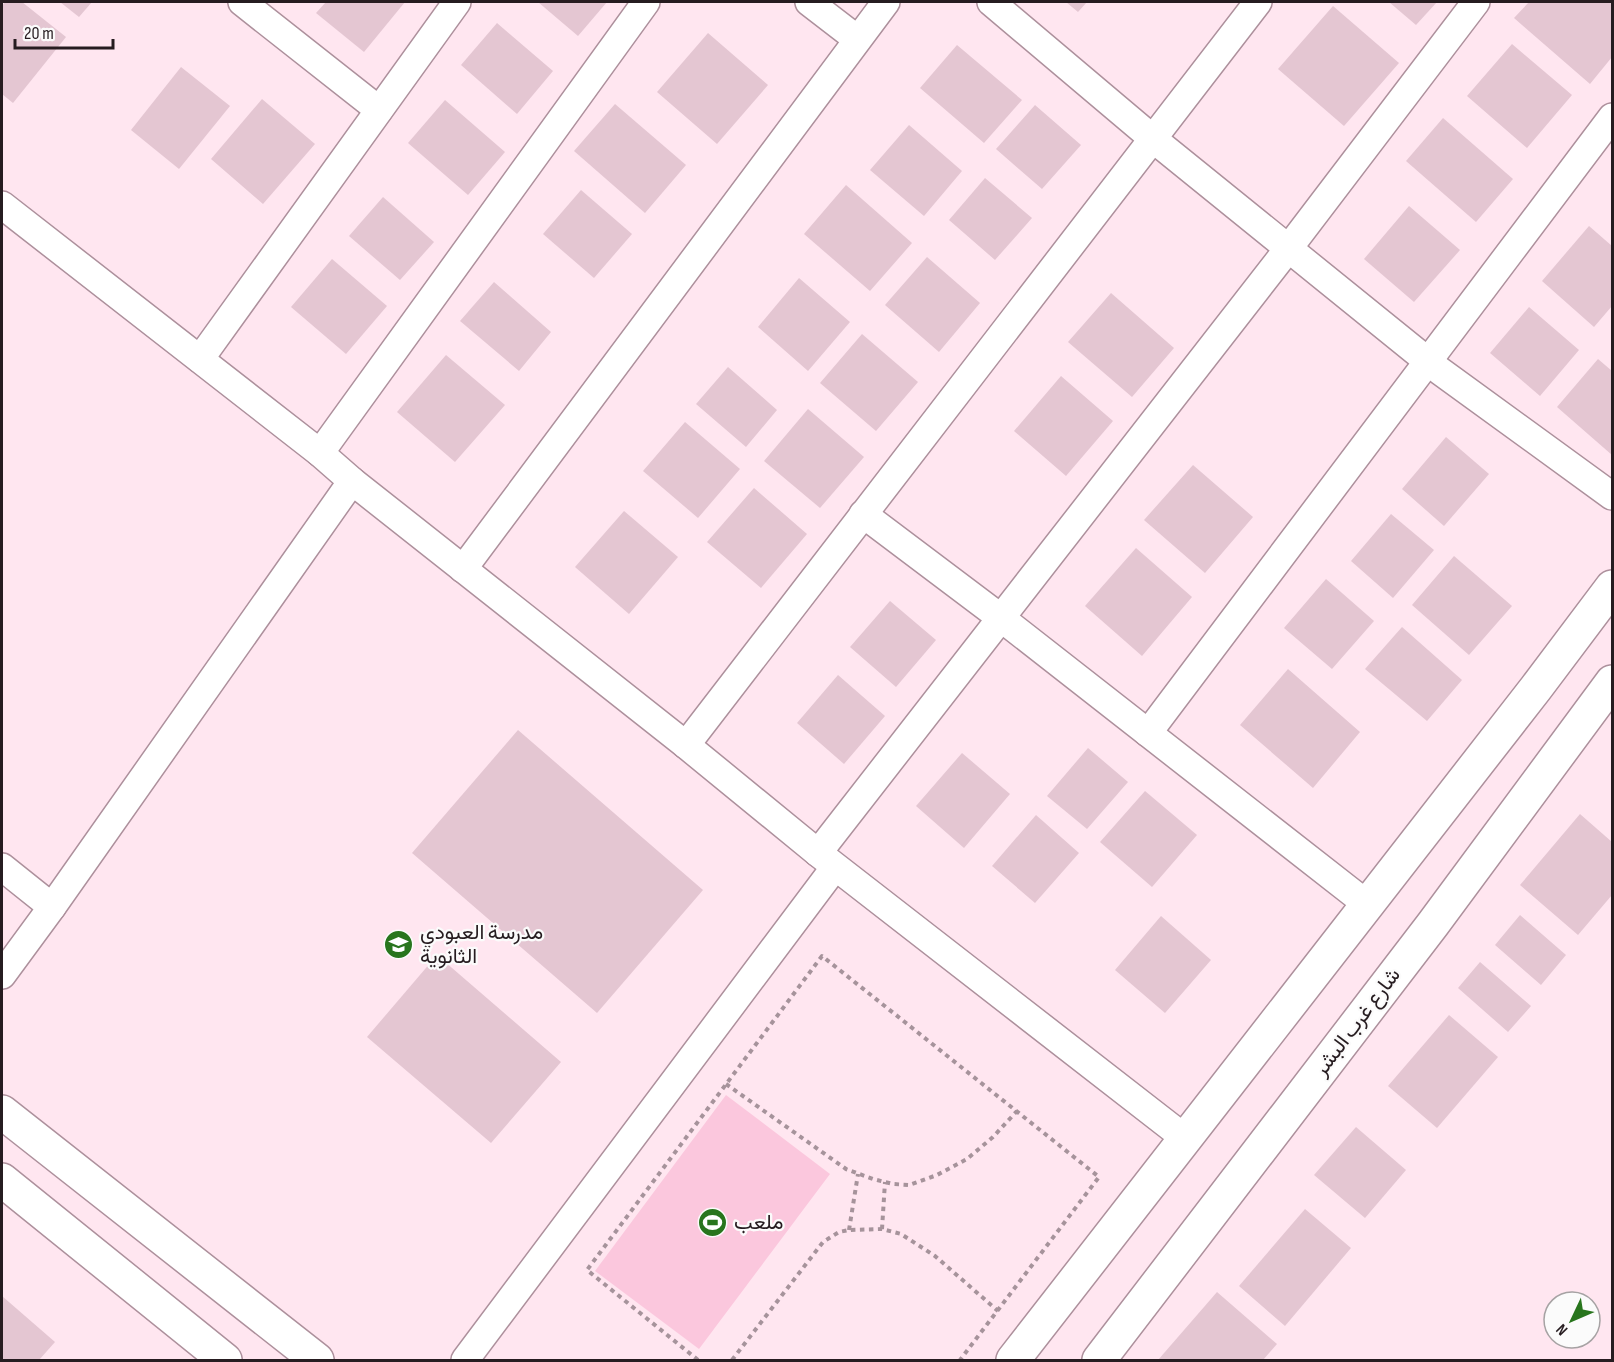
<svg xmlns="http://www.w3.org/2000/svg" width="1614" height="1362" font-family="'Sofia Sans Condensed',Vazirmatn,sans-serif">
<rect width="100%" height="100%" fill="#ffe6f0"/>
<path fill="#fbc7dd" d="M726,1095L830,1174L699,1349L595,1271Z"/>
<g fill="#e4c6d2">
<path d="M5,2H22L66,37L13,103L2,94V6Z"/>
<path d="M60,2H92L79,17Z"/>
<path d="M326,2H405L364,52L316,13Z"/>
<path d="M538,2H607L578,36Z"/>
<path d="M1066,2H1087L1078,12Z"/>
<path d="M1389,2H1437L1416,25Z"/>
<path d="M1529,2H1611L1612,3V57L1590,84L1514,18Z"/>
<path d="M1333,6L1399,63L1344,126L1278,69Z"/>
<path d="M497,23L553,71L517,114L461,65Z"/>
<path d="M708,33L768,85L717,144L657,92Z"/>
<path d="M1512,44L1572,95L1527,148L1467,96Z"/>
<path d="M957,45L1022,100L984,143L920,88Z"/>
<path d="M181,67L230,106L179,169L131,130Z"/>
<path d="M262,99L315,144L263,204L211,159Z"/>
<path d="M445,100L505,152L468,195L408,143Z"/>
<path d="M615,104L686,165L645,213L574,151Z"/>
<path d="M1035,105L1081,145L1042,189L996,149Z"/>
<path d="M1443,118L1513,179L1476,222L1406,161Z"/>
<path d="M909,125L962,171L924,216L870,170Z"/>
<path d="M985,178L1032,218L995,260L949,220Z"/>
<path d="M846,185L912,243L870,291L804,234Z"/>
<path d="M581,190L632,234L594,278L543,234Z"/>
<path d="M383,197L434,242L400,280L349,236Z"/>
<path d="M1409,206L1460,250L1414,302L1364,259Z"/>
<path d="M1589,226L1612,246V306L1594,327L1542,281Z"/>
<path d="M927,257L980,303L939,352L885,305Z"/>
<path d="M332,259L387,306L346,354L291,307Z"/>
<path d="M799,278L850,322L808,371L758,327Z"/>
<path d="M494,282L551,332L519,371L460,321Z"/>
<path d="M1111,293L1174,348L1132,397L1068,342Z"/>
<path d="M1529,307L1579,350L1540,396L1490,353Z"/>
<path d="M862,334L918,382L876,431L820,383Z"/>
<path d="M446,355L505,405L455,462L397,412Z"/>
<path d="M1598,359L1612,371V455L1557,407Z"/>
<path d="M728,367L777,410L746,447L696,404Z"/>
<path d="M1061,376L1113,421L1066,476L1014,431Z"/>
<path d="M808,409L864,457L820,508L764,461Z"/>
<path d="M685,422L740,469L698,518L643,471Z"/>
<path d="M1446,437L1489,474L1444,526L1402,489Z"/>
<path d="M1193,465L1253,517L1205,573L1144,520Z"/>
<path d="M754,488L807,534L761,588L707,542Z"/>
<path d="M624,511L678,557L629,614L575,567Z"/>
<path d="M1391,514L1434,550L1393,598L1351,561Z"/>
<path d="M1136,548L1192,597L1142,656L1085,606Z"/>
<path d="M1454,556L1512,606L1469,655L1412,605Z"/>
<path d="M1326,579L1374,621L1332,669L1284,628Z"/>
<path d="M890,601L936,640L896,687L850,647Z"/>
<path d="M1402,627L1462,680L1427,721L1365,669Z"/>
<path d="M1288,669L1360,732L1313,788L1240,725Z"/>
<path d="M838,675L885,716L844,764L797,723Z"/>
<path d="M518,730L703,890L597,1013L412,853Z"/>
<path d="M1088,748L1128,782L1087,829L1047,796Z"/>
<path d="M962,753L1010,794L964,848L916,806Z"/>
<path d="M1145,791L1197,835L1152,887L1100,842Z"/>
<path d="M1580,814L1612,842V895L1578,935L1520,885Z"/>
<path d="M1036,815L1079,853L1035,903L992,866Z"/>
<path d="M1520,915L1566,955L1541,985L1495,945Z"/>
<path d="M1161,916L1211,960L1165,1013L1115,970Z"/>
<path d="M437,955L561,1062L491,1143L367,1037Z"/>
<path d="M1480,962L1531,1006L1508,1032L1458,988Z"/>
<path d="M1449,1015L1498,1057L1437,1128L1388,1086Z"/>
<path d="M1356,1127L1406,1170L1365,1218L1314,1175Z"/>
<path d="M1305,1209L1351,1248L1285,1326L1239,1286Z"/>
<path d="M1217,1292L1277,1344L1263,1360H1158Z"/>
<path d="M2,1296L55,1342L39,1360H2Z"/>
</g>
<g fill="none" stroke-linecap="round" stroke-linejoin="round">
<defs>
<g id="street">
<path d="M242,2L379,110"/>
<path d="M809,2L857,39"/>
<path d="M991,2L1152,138L1440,371L1612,496"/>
<path d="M2,205L320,453L352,481L686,745L818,853"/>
<path d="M200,359L457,2"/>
<path d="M320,453L646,2"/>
<path d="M863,514L1001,618L1368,905"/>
<path d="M463,569L886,2"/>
<path d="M1148,733L1612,117"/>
<path d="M686,745L1258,2"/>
<path d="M2,867L52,907"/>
<path d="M2,975L52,907L352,481"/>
<path d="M1186,1139L818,853L1288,249L1476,2"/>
<path d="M465,1360L835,867"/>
</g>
<g id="secondary">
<path d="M2,1112L317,1360"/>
<path d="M2,1180L225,1360"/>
<path d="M1013,1360L1536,688L1612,587"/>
<path d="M1099,1360L1433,924L1612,682"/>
</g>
</defs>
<use href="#street" stroke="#ad909c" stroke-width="30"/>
<use href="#secondary" stroke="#ad909c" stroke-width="36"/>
<g stroke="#a6939b" stroke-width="4" stroke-dasharray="4.5 4.5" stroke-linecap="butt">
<path d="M726,1084L846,1169L873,1179L893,1184L909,1185L937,1175L967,1159L993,1137L1017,1111"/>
<path d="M882,1229L885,1182"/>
<path d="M849,1230L858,1174"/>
<path d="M698,1360L587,1270L822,956L1099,1177L960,1360"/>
<path d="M732,1360L823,1242L839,1232L849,1230L882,1229L901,1234L935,1256L998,1311"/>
</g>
<use href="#street" stroke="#fff" stroke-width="27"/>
<use href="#secondary" stroke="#fff" stroke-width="33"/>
</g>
<defs>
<symbol id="school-disc" viewBox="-11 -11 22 22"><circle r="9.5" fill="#28751d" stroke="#fbfbfb"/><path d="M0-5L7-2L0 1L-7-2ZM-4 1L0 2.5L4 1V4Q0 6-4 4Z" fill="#fff"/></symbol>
<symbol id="stadium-disc" viewBox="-11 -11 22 22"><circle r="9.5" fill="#28751d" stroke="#fbfbfb"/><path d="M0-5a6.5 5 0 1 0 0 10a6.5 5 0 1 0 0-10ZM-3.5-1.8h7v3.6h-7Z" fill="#fff"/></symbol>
</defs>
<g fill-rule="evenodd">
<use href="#school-disc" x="382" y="928" width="33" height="33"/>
<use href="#stadium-disc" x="696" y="1206" width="33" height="33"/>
</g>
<g text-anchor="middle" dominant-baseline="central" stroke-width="4.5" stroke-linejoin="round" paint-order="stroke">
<g font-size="21" fill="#261c20" stroke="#fbfbfb" text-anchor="start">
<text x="420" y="932">مدرسة العبودي<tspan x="420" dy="24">الثانوية</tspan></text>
<text x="734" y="1222">ملعب</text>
</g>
<g font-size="21" fill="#261c20" stroke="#fbfbfb">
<text transform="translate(1357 1022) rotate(-53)">شارع غرب البشر</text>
</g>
</g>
<rect width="1614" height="1362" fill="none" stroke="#261c20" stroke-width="6"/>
<g transform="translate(1572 1320) rotate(226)"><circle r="28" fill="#fbfbfb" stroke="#a6a2a3" stroke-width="1.5"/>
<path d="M0-4.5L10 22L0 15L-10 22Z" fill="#28751d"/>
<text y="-9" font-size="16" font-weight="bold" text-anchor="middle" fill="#261c20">N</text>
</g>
<path d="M15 39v9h98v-9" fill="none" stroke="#261c20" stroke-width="3"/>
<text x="24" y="39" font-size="18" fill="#261c20" stroke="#fbfbfb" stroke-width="4.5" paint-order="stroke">20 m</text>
</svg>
